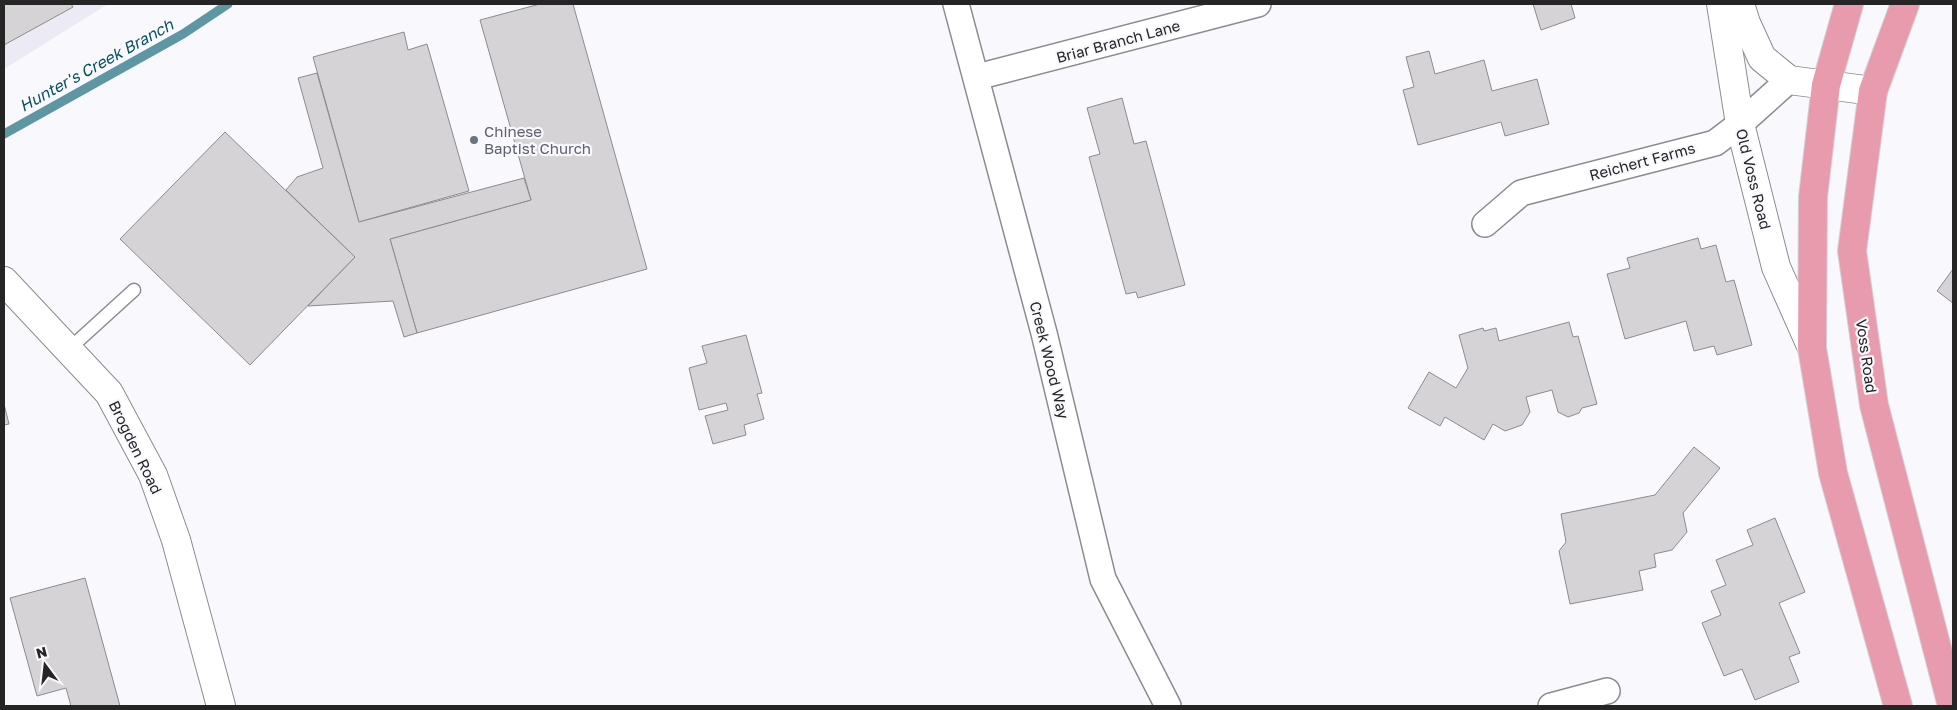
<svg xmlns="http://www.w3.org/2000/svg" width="1957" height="710" font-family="'Golos Text',sans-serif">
<rect width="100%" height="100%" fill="#f9f8fc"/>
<path fill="#ebeaf5" d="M4,4H108L4,69Z"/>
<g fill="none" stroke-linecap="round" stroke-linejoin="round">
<path stroke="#5e97a3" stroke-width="9" d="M4,134L183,34L228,4"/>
</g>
<g fill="#d5d3d6" stroke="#8d8b8e">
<path d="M4,4H71L73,7L4,45Z"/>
<path d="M540,4H573L647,269L417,333L390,239L531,200L480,20Z"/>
<path d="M1533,4H1571L1575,18L1541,30Z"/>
<path d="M404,32L408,50L427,44L469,191L359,222L313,57Z"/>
<path d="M1429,51L1435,74L1484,60L1492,91L1537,79L1549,124L1505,136L1501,122L1418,145L1403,90L1414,87L1406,57Z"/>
<path d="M317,73L359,222L524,178L531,200L390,239L417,333L404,337L393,301L308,306L355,257L286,190L297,177L323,168L298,78Z"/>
<path d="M1122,98L1134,144L1146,141L1185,285L1138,298L1136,292L1126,294L1089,157L1100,154L1087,108Z"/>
<path d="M225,132L355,257L250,365L120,239Z"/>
<path d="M1698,238L1701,249L1716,245L1726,282L1734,280L1752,345L1717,355L1714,346L1694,351L1686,321L1625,339L1607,274L1630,268L1627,258Z"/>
<path d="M1953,269V303L1937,291Z"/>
<path d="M1569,322L1573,337L1578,336L1597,404L1582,408L1579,413L1568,417L1558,412L1552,390L1526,397L1530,412L1522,425L1505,431L1493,424L1484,440L1445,417L1440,426L1408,408L1429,372L1456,388L1468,368L1459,335L1483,328L1484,331L1496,328L1499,341Z"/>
<path d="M746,335L762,393L757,394L764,419L744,425L746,435L713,444L705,416L728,410L726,403L699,410L689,368L707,363L702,346Z"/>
<path d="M4,404L9,424L4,425Z"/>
<path d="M1694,447L1720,468L1683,513L1687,532L1672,550L1654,554L1656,567L1639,571L1643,590L1570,604L1559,551L1566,542L1561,514L1655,495Z"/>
<path d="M1775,518L1805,592L1779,603L1800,653L1789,657L1799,682L1755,700L1742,669L1724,676L1702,623L1721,615L1711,591L1726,585L1716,560L1753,545L1747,530Z"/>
<path d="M85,578L120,706H71L66,688L37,696L10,598Z"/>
</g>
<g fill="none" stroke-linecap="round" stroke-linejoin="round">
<defs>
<path id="lane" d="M68,350L134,290"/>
<g id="street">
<path d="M956,4L1044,333L1103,579L1168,706"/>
<path d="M977,77L1258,4"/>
<path d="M1485,224L1521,193L1715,143L1740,124L1789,80"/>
<path d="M1551,706L1607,691"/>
</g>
<g id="secondary">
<path d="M1721,4L1740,124L1776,267L1812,348"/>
<path d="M1740,4L1746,23L1762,58L1789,80L1873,91"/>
<path d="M4,281L109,393L153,475L176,540L221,706"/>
</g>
<g id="primary">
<path d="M1849,4L1826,85L1813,197L1812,348L1833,473L1898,706"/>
<path d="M1905,4L1873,91L1852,251L1874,405L1952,706"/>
</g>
</defs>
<use href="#lane" stroke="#8c8c8f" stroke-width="15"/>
<use href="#street" stroke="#8c8c8f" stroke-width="28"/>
<use href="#secondary" stroke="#8c8c8f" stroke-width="30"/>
<use href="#primary" stroke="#d3d3d4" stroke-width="30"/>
<use href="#lane" stroke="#fff" stroke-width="12"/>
<use href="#street" stroke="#fff" stroke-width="25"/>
<use href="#secondary" stroke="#fff" stroke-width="28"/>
<use href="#primary" stroke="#e99bae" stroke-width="28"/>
</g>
<circle fill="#6b7280" stroke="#f9f8fc" stroke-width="2" cx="474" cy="140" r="5"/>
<g text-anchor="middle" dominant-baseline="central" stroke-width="4.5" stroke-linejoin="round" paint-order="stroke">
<g font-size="15" fill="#252526" stroke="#f9f8fc">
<text transform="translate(1118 41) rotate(-15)">Briar Branch Lane</text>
<text transform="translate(1642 161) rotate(-15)">Reichert Farms</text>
<text transform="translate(1754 179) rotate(76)">Old Voss Road</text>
<text transform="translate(1867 356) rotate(82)">Voss Road</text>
<text transform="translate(1050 360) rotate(76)">Creek Wood Way</text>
<text transform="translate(136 447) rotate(64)">Brogden Road</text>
</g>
<g font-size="15" fill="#5b616d" stroke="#f9f8fc" text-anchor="start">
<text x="484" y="131">Chinese<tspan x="484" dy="17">Baptist Church</tspan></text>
</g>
<g font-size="16" font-style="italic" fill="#08525d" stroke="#f9f8fc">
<text transform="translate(96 65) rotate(-29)">Hunter's Creek Branch</text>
</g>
</g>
<rect width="1957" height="710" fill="none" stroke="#252526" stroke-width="10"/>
<g transform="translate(45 665) rotate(345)" stroke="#f9f8fc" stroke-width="4" paint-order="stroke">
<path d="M0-4L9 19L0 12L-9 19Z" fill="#252526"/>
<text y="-8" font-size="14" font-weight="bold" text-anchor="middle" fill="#252526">N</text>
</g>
</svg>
